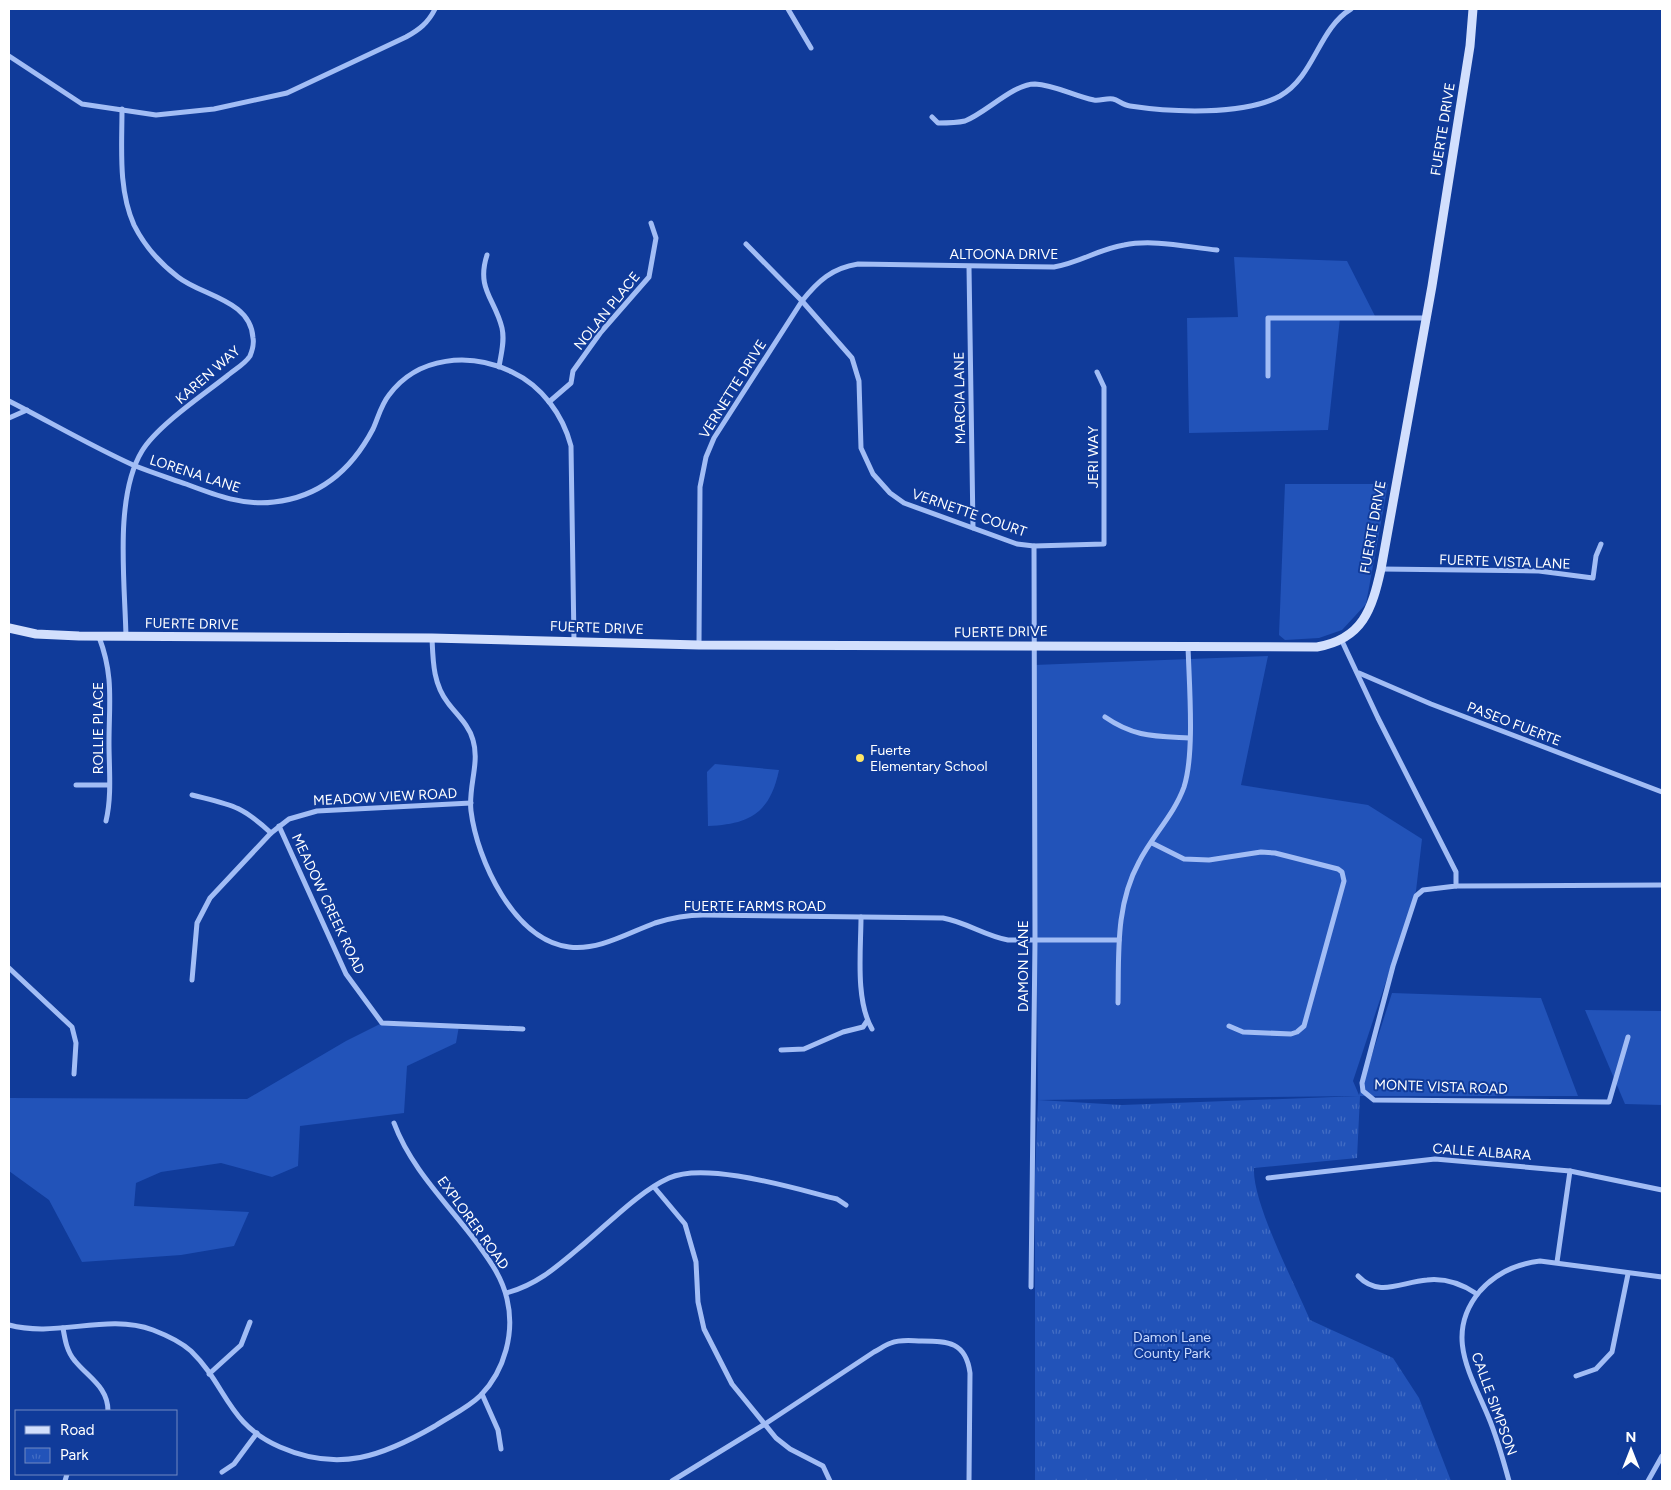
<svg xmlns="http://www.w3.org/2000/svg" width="1671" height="1490" font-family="Figtree,sans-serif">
<defs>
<pattern id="park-tufts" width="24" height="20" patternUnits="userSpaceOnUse" patternTransform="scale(1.25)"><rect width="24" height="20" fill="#2253b9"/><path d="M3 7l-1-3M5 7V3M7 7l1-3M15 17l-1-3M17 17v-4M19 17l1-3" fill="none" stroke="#436dc4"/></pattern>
</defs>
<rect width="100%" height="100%" fill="#103b9a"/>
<g fill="#2253b9">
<path d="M1234,257L1347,261L1376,318H1340L1328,430L1189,433L1187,318L1238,317Z"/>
<path d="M1285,484H1388L1366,604L1342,630L1319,638L1285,640L1279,635Z"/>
<path d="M1268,656L1241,785L1368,805L1422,839L1416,891L1353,1081L1359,1095L1392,993L1541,998L1578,1096H1360L1038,1100L1034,665Z"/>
<path d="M715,764L779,770C770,813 750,824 708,826L707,772Z"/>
<path d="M1585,1010L1662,1011V1105L1625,1104Z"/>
<path d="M382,1023L459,1026L456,1043L407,1066L404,1113L300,1126L298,1166L272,1177L221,1163L161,1172L136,1183L134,1206L249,1212L234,1246L181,1255L82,1262L49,1200L9,1171V1098L247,1099L346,1041Z"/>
</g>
<path fill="url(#park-tufts)" d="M1360,1096L1357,1158L1254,1168C1252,1203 1295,1284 1310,1320L1393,1358L1419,1398L1451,1481H1035V1176L1038,1100L1122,1105Z"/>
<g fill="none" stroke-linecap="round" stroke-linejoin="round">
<g stroke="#a2bdf5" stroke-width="5">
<path d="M788,9L811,48"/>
<path d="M9,56L82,104L156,115L214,109L287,93L406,37C419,30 428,23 435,9"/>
<path d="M122,109C122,148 118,189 134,225C144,245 161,264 178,277C202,296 251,300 253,338C254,343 252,351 250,356C245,364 234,370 227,376C203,395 157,426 142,451C114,497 125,583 126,637"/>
<path d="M932,117L938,123C948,123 956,123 965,121C986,113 1013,84 1035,84C1055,85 1074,96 1094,100C1100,101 1106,98 1113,99C1118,100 1123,105 1130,106C1170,112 1243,116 1280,96C1315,76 1318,29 1351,9"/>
<path d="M746,244L802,301L852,358L859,381L861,448L873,474L890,493L904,503L1017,544L1034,546L1104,544V387L1097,372"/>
<path d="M487,255C476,289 495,299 502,328C505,341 501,354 499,367"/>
<path d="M969,267L973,528"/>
<path d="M1268,376V318H1426"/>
<path d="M9,401C50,422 91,446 133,465C150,472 169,478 186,484C215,495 243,506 274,502C320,497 352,469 373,429C378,418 381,405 389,395C418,356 470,352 512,372C542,386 563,415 571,446L574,641"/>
<path d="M549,402L571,383L573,371L601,332L649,277L656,238L651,223"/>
<path d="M9,418L27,410"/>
<path d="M1381,569L1539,571L1593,578L1596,556L1601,544"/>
<path d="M99,637C114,676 109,703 109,743C109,768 112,796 106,821"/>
<path d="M432,638C433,661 433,684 448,703C457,715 469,725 473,740C480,763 468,787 471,811C477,860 514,940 569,947C598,951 628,933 655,923C671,918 687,915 703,915L943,918C966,922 985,936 1008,940H1119"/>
<path d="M1341,639L1378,718L1456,872V886L1423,890L1416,896L1393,966L1362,1083L1363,1091L1374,1100L1609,1102L1628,1037"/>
<path d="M699,645L700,487L706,457L714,438L802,301C818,281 832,268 858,264L1054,267C1079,263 1099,249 1124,245C1153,239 1187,247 1217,250"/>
<path d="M1359,673L1431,704L1662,792"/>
<path d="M1105,717C1134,737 1154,736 1189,738"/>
<path d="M76,785H109"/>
<path d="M192,795C231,805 241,805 271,833"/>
<path d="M279,826L346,974L382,1023L523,1029"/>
<path d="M1152,843L1184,859L1209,860L1261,852L1275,853L1338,869L1342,872L1344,881L1304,1026L1297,1032L1291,1034L1243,1032L1229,1026"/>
<path d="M1456,886L1662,885"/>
<path d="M861,917C861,949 855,1000 872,1029"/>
<path d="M9,968L72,1027L76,1043L74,1074"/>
<path d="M192,980L197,923L210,898L271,833L289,819L317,811L471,803"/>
<path d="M1118,1003C1119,955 1115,906 1139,862C1152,836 1174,815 1184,787C1195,753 1189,683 1188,646"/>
<path d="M781,1050L804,1049L843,1032L863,1027L867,1021"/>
<path d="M1268,1178L1435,1159L1570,1171L1662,1190"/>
<path d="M654,1187L685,1224L696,1262L698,1302L704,1329L732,1384L776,1438L790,1449L823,1466L830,1481"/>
<path d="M1557,1262L1570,1171"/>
<path d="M1358,1276C1379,1298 1401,1282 1427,1280C1445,1278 1462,1284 1477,1294"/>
<path d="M1031,1287L1035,941L1034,546"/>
<path d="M506,1293C538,1285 560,1264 585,1243C610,1222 640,1191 669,1178C706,1161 796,1189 837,1199L846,1205"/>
<path d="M9,1325C57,1338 106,1313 153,1330C166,1335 181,1342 191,1351C227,1386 227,1424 280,1447C339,1473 383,1456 435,1426C450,1416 468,1408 481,1395C505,1370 515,1332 507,1299C502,1277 490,1261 477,1243C448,1204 411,1169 394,1123"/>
<path d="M63,1328C65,1340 67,1352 75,1361C89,1378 108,1387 108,1411"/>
<path d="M209,1374L241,1345L250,1322"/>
<path d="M1576,1376L1596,1369L1612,1352L1628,1274"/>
<path d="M482,1394L498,1430L501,1449"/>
<path d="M222,1472L234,1464L257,1433"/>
<path d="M65,1481L67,1474"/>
<path d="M672,1481L765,1424L874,1352C880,1349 885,1345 891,1343C901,1339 912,1341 922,1341C948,1341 966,1342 970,1373L969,1481"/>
<path d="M1509,1481C1503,1459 1497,1437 1488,1416C1470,1373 1444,1334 1480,1291C1496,1273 1516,1264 1540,1261L1662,1277"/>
<path d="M1648,1481L1662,1456"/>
</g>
<path stroke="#d2dffd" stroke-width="9" d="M9,628L36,634L79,636L432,638L699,645L1317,647C1363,639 1372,609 1381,569L1432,286L1470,46L1473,9"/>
</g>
<circle fill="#ffe666" stroke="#103b9a" stroke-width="2" cx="860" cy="758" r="5"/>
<g text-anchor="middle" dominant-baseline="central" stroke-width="4" stroke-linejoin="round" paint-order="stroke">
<g font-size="14" fill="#fff" stroke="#103b9a">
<text transform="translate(1443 129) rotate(-81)">FUERTE DRIVE</text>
<text x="1004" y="254">ALTOONA DRIVE</text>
<text transform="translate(607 311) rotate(-51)">NOLAN PLACE</text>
<text transform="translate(208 375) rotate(-41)">KAREN WAY</text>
<text transform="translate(733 389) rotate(-58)">VERNETTE DRIVE</text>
<text transform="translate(960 398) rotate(-91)">MARCIA LANE</text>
<text transform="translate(1093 457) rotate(-90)">JERI WAY</text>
<text transform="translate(195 474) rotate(18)">LORENA LANE</text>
<text transform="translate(969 513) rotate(19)">VERNETTE COURT</text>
<text transform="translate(1373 527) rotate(-80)">FUERTE DRIVE</text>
<text transform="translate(1505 562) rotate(2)">FUERTE VISTA LANE</text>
<text transform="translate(192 624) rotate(1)">FUERTE DRIVE</text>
<text transform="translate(597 628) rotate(2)">FUERTE DRIVE</text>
<text transform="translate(1001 632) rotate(-1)">FUERTE DRIVE</text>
<text transform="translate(1514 724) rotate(21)">PASEO FUERTE</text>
<text transform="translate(98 728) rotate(-90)">ROLLIE PLACE</text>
<text transform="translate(385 797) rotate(-3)">MEADOW VIEW ROAD</text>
<text transform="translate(328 904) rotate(65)">MEADOW CREEK ROAD</text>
<text x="755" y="906">FUERTE FARMS ROAD</text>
<text transform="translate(1023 966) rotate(-90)">DAMON LANE</text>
<text transform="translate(1441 1087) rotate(2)">MONTE VISTA ROAD</text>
<text transform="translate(1482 1152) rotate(4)">CALLE ALBARA</text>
<text transform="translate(473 1223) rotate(54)">EXPLORER ROAD</text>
<text transform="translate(1494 1404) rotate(70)">CALLE SIMPSON</text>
</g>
<g font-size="14" fill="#fff" stroke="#103b9a" text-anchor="start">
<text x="870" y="750">Fuerte<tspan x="870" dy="16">Elementary School</tspan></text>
</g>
<g font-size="14" fill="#cbdbfe" stroke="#103b9a">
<text x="1172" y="1337">Damon Lane<tspan x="1172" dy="16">County Park</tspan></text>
</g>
</g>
<rect width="1671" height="1490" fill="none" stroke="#ffffff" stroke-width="20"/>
<rect x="15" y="1410" width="162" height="65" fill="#103b9a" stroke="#7089c2"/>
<rect x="25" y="1426" width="25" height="8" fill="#d2dffd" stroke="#7089c2"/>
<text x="60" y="1435" font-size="15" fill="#ffffff">Road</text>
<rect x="25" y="1448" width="25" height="15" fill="url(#park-tufts)" stroke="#7089c2"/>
<text x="60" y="1460" font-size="15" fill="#ffffff">Park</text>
<g transform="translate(1631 1450)" stroke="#103b9a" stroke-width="4" paint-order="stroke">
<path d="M0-4L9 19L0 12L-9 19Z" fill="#ffffff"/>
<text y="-8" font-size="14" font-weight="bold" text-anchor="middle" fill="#ffffff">N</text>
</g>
</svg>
